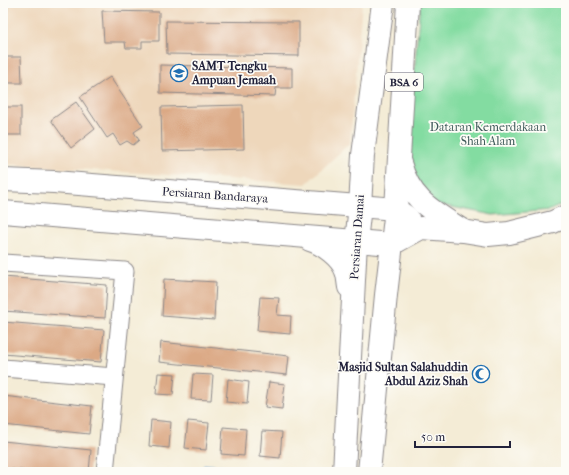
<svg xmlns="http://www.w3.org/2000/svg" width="569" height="475" font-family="'IM FELL French Canon',serif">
<rect width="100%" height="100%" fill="#fdfcf7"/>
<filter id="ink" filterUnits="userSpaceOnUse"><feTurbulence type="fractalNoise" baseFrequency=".025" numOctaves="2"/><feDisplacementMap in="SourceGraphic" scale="8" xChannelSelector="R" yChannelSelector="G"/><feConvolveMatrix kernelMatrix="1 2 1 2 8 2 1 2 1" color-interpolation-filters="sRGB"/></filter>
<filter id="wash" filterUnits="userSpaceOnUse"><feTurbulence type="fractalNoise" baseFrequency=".012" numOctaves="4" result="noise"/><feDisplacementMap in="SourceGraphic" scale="16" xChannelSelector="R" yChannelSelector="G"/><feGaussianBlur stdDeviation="0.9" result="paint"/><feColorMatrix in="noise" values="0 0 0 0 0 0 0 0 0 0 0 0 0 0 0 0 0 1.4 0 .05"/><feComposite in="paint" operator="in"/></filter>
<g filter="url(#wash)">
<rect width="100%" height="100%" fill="#f4ecd6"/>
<path fill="#eed7bb" d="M3,3H362L350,143L306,184L3,164Z"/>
<g fill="#83dca1" stroke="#527f6e">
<path d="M3,3H8L6,44H3Z"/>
<path d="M420,3H566V203L550,210L493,215L436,204L406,176Z"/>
</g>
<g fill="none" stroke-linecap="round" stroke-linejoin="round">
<path stroke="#68aadc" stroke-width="4" d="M200,472L206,466L259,472"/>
</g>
<g id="blocks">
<g fill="#dba985">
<path d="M102,11L159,12V41H142V48H126L125,42H104Z"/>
<path d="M166,21L299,22V56L167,54Z"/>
<path d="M3,57H21L22,83H3Z"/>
<path d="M160,65L292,68V88H276L275,96L160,93Z"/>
<path d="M110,77L143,126L134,132L139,140L133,145L127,141L120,145L113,134L107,138L80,97Z"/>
<path d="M76,102L95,129L71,148L51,120Z"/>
<path d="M243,105L244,149L162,151L161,107Z"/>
<rect x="3" y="107" width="18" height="28"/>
<path d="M3,277L107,285L105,318L3,311Z"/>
<path d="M164,279L216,282L214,320L162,316Z"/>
<path d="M260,297L279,298L277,315L291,316L290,334L257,331Z"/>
<path d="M3,322L104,330L101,362L3,354Z"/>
<path d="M161,342L289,356L287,375L159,362Z"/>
<path d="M158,373L175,374L173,395L156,394Z"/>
<path d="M193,374L213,375L211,400L191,399Z"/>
<path d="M228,379L249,382L247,404L226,402Z"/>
<path d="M269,382L285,384L282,409L265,407Z"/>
<path d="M3,396L92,406L89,434L3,425Z"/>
<path d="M151,420L171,422L169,448L149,446Z"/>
<path d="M188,421L209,423L206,450L185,448Z"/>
<path d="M223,427L246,429L244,456L221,454Z"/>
<path d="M262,431L282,432L280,458L260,456Z"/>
<path d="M3,441L91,450L89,472H37L3,468Z"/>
</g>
</g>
</g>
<g filter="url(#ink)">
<use href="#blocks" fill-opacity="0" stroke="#8b8788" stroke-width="1"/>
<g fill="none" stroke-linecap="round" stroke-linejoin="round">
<defs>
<g id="minor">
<path d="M3,263L125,271L105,472"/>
<path d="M3,368L114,377"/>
</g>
<g id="major">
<path d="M400,163C410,200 432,211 462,230"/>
<path d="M3,180L54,182L396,209L408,218"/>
<path d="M3,212L392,244L421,228L463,231L488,235L509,233L553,222L566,216"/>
<path d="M310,240C323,244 341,257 346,271C348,276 348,282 349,287"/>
<path d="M344,472L356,242L360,206L363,155L383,3"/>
<path d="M369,472L386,295L396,209L408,3"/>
</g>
</defs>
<use href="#minor" stroke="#8b8788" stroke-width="19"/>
<use href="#major" stroke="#8b8788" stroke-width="24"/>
<use href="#minor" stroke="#fff" stroke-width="17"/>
<use href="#major" stroke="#fff" stroke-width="22"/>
</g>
</g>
<defs>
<symbol id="school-ring" viewBox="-11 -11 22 22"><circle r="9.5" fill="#fdfcf7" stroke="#1f6fb2" stroke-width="1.5"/><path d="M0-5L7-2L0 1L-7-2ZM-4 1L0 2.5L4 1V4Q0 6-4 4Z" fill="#1f6fb2"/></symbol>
<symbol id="mosque-ring" viewBox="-11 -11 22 22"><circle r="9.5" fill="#fdfcf7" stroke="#1f6fb2" stroke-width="1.5"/><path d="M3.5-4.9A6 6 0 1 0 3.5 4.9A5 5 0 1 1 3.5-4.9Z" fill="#1f6fb2"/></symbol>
</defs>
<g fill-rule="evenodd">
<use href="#school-ring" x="169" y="63" width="20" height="20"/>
<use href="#mosque-ring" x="471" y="364" width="20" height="20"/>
</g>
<g text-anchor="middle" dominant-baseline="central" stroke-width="3.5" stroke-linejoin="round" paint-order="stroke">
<rect fill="#fdfcf7" stroke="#646373" stroke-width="1" x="385" y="73" width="38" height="18" rx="3"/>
<g font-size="11" font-weight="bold" fill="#22223b">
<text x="404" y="82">BSA 6</text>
</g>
<g font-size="12" font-weight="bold" fill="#22223b" stroke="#fdfcf7" text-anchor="start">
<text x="192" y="66">SAMT Tengku<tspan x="192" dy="14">Ampuan Jemaah</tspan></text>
<text x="468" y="367" text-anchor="end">Masjid Sultan Salahuddin<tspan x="468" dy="14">Abdul Aziz Shah</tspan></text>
</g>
<g font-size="12" fill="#3f5a5a" stroke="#fdfcf7">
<text x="488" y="127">Dataran Kemerdakaan<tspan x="488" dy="14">Shah Alam</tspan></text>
</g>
<g font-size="12" fill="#22223b" stroke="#fdfcf7">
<text transform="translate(215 195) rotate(4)">Persiaran Bandaraya</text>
<text transform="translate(357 237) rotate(-86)">Persiaran Damai</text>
</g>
</g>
<rect width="569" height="475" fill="none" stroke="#fdfcf7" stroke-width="16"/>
<path d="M415 441v6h95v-6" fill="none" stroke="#22223b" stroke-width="2"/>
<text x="421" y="441" font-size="12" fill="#22223b" stroke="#fdfcf7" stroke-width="3" paint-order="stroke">50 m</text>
</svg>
